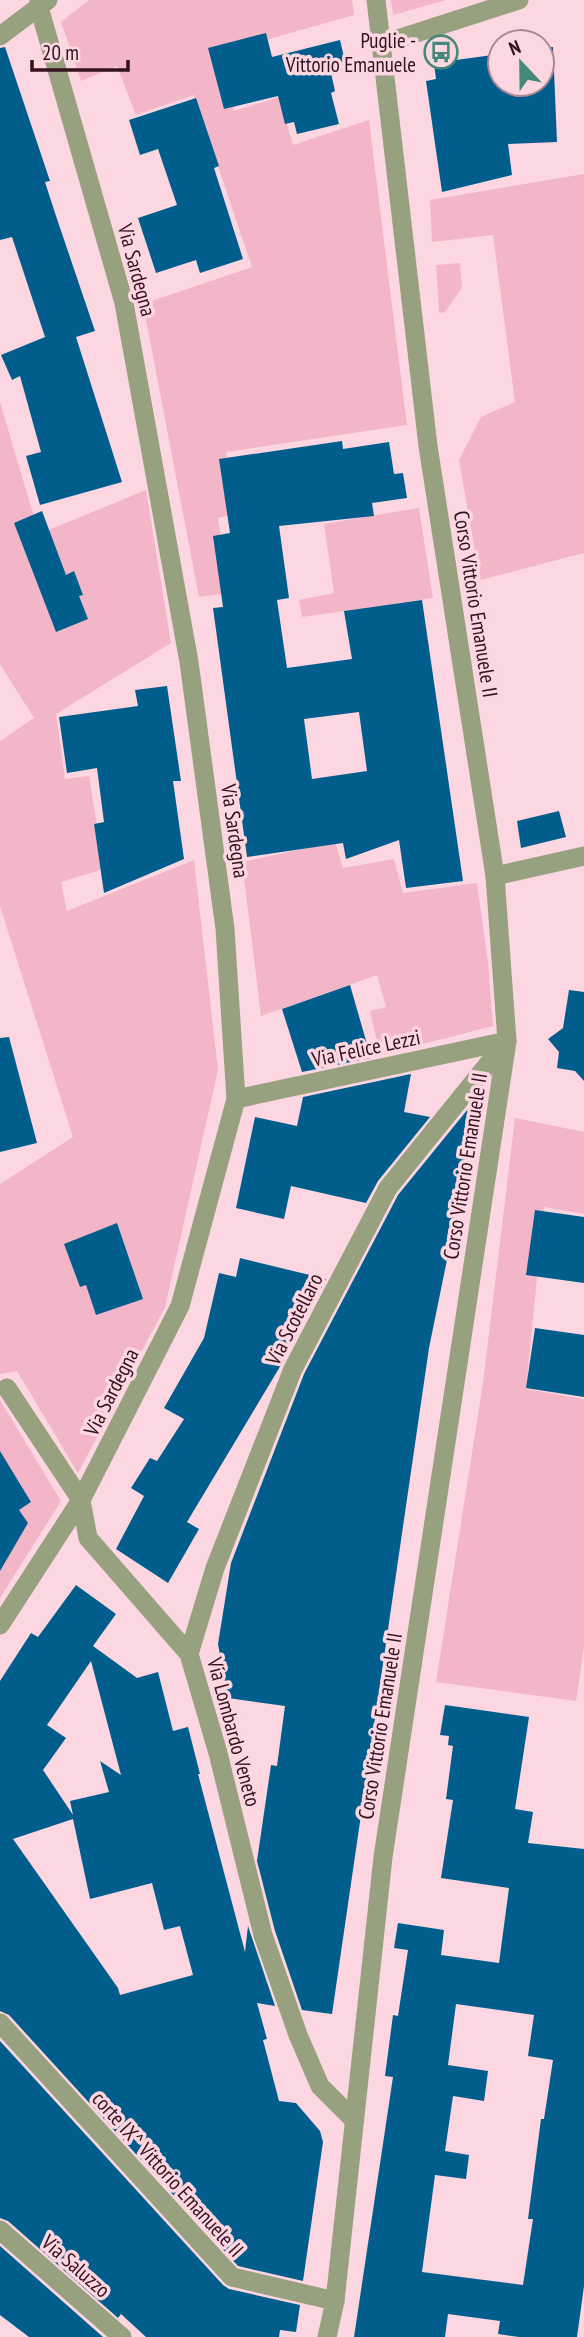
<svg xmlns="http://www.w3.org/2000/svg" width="584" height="2337" font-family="'PT Sans Narrow',sans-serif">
<rect width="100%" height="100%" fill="#fcd6e0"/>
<g fill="#f3b6c8">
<path d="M89,0H352L354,15L216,54L234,111L279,97L293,145L369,120L407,425L226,452L234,514L218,518L229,593L199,597L143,304L252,267L194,95L136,115L117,66L81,81L61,22Z"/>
<path d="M391,0H446L393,15Z"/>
<path d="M584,174V553L480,580L459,460L481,417L515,402L493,235L432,242L430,200Z"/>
<path d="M460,263L462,288L444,313L439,312L436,265Z"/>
<path d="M0,402L39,534L146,490L171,643L56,714L65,779L89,776L104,869L61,882L67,911L194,860L218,1070L165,1307L78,1473L17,1371L0,1374V1184L73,1137L0,906V741L34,718L0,664Z"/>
<path d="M419,508L433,598L302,617L299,600L334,593L324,524Z"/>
<path d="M335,842L343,868L394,859L403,893L477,883L488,963L493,1026L380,1055L370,1011L386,1007L377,975L261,1016L242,862Z"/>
<path d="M515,1118L584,1132V1214L544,1207L526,1389L584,1399V1648L576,1701L436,1682L483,1383Z"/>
<path d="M0,1400L61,1501L0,1598Z"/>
</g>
<g fill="#015e8c" fill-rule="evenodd">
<path d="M266,33L272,57L340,40L347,70L331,73L335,91L331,93L339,124L297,134L294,122L285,124L278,96L224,109L208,48Z"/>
<path d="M5,47L50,181L45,182L56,216L95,331L76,337L122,482L40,505L26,456L41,452L20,376L12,380L1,355L45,337L12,237L0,240V48Z"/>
<path d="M553,47L557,142L508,144L512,175L442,192L426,81L436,79L434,63L500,54V84H542V48Z"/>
<path d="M196,98L219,166L214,168L243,259L200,273L196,260L156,273L138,218L177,205L158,149L140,155L129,120Z"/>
<path d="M342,441L343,449L389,442L394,474L403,473L407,498L372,503L374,516L279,526L289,598L277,600L287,668L352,659L344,611L422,600L463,881L406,888L399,840L346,859L343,843L247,857L213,608L223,607L213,536L230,533L219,459ZM359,712L367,771L312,779L304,719Z"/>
<path d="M42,511L66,575L74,571L83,595L79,596L88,619L56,632L14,523Z"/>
<path d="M167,686L181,781H173L184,859L104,893L94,824L104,822L97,768L67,773L59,717L138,706L135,690Z"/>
<path d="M559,811L566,837L521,848L517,821Z"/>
<path d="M350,985L371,1058L302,1072L282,1009Z"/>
<path d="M569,990L584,992V1081L575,1071L557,1068L559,1052L548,1039L563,1028Z"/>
<path d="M9,1037L37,1143L0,1152V1038Z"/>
<path d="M411,1074L404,1112L430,1117L378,1181L366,1203L291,1186L284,1219L236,1208L255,1117L297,1126L303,1097Z"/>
<path d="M481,1093L429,1348L332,2014L302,2010L275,1931L257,1861L271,1765L277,1766L285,1706L228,1698L218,1644L231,1563L304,1374L398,1195Z"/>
<path d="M535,1210L584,1217V1283L526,1275Z"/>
<path d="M117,1223L143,1299L96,1315L86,1285L80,1287L64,1244Z"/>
<path d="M240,1258L326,1279L281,1365L187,1522L199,1529L168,1583L116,1549L144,1496L131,1488L150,1458L157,1461L184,1419L164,1408L204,1338L219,1273L236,1277Z"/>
<path d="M535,1328L584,1335V1397L526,1388Z"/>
<path d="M0,1451L31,1502L19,1510L28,1523L0,1571Z"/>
<path d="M76,1585L116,1614L93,1646L137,1678L158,1672L173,1731L188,1727L200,1774H198L245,1952L248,1926L275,2006L257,2003L267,2039L263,2040L279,2101L296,2103L320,2131L323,2142L303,2281L238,2266L9,2015L0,2011V1681L31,1633L38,1637ZM91,1661L121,1775L100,1761L109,1792L70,1801L73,1815L43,1770L66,1738L47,1725ZM73,1819L90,1899L152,1883L164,1930L180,1926L193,1975L120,1995L118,1988L13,1839Z"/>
<path d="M445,1705L529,1717L515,1809L533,1812L528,1843L584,1849V2286L577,2337H519L498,2334L500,2321L448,2314L445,2337H354L393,2077L385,2076L393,2015L398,2016L408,1950L394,1948L398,1923L444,1930L441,1955L499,1963L509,1888L441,1878L453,1800L446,1799L453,1746L448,1745L449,1736L440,1735ZM456,2004L534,2015L528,2056L553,2060L544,2119H541L528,2219H533L523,2285L422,2272L435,2175L466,2179L469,2155L445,2151L453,2096L484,2101L488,2071L448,2065Z"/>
<path d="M0,2041L223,2285L229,2289L300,2305L296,2332L280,2330L279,2337H146L121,2314L118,2318L8,2221L0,2218Z"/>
<path d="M0,2246L103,2337H29L0,2315Z"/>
</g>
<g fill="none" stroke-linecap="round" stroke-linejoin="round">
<g stroke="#98a17f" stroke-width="19">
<path d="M382,44L519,0"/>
<path d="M495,876L584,856"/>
<path d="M236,1099L507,1041"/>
<path d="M7,1388L81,1500L88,1538L189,1654L218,1753L263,1935L298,2035L320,2086L354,2120"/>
<path d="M0,1625L81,1500L180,1306L236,1099L225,929L189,662L124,303L39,7V0"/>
<path d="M189,1654L215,1568L293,1369L388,1188L506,1042"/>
<path d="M0,2023L232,2277L335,2301"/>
<path d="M0,2230L122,2337"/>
<path d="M327,2337L335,2301L383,1857L507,1041L495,876L428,446L376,0"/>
</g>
<path stroke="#98a17f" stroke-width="19" d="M0,36L48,0"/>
</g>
<defs>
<symbol id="bus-ring" viewBox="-11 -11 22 22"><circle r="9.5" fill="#fcd6e0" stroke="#44887b" stroke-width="1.5"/><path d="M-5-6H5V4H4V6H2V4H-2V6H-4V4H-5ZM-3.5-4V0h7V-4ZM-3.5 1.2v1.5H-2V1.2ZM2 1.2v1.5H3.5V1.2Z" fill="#44887b"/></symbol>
</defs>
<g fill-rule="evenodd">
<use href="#bus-ring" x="422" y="33" width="38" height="38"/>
</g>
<g text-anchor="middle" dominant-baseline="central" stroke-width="7" stroke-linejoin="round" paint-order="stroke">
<g font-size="21" fill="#33121e" stroke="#fcd6e0" text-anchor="end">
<text x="416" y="40">Puglie -<tspan x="416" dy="24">Vittorio Emanuele</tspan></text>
</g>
<g font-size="21" fill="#33121e" stroke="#fcd6e0">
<text transform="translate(137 270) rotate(75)">Via Sardegna</text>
<text transform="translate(476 604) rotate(81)">Corso Vittorio Emanuele II</text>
<text transform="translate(235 831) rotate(82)">Via Sardegna</text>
<text transform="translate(366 1048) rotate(-12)">Via Felice Lezzi</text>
<text transform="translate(465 1166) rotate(-81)">Corso Vittorio Emanuele II</text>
<text transform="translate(294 1319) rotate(-63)">Via Scotellaro</text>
<text transform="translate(111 1392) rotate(-63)">Via Sardegna</text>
<text transform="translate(380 1726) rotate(-81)">Corso Vittorio Emanuele II</text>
<text transform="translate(234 1732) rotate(75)">Via Lombardo Veneto</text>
<text transform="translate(168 2174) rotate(48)">corte IX^ Vittorio Emanuele II</text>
<text transform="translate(76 2266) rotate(41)">Via Saluzzo</text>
</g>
</g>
<g transform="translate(521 63) rotate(338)"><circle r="33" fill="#fcd6e0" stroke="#ac8892" stroke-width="2"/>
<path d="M0-5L12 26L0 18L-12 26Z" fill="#44887b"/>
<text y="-10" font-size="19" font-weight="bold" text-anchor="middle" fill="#33121e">N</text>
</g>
<path d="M32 60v10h96v-10" fill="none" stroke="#33121e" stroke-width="3.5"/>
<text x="42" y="60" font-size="21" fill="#33121e" stroke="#fcd6e0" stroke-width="5" paint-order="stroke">20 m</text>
</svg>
